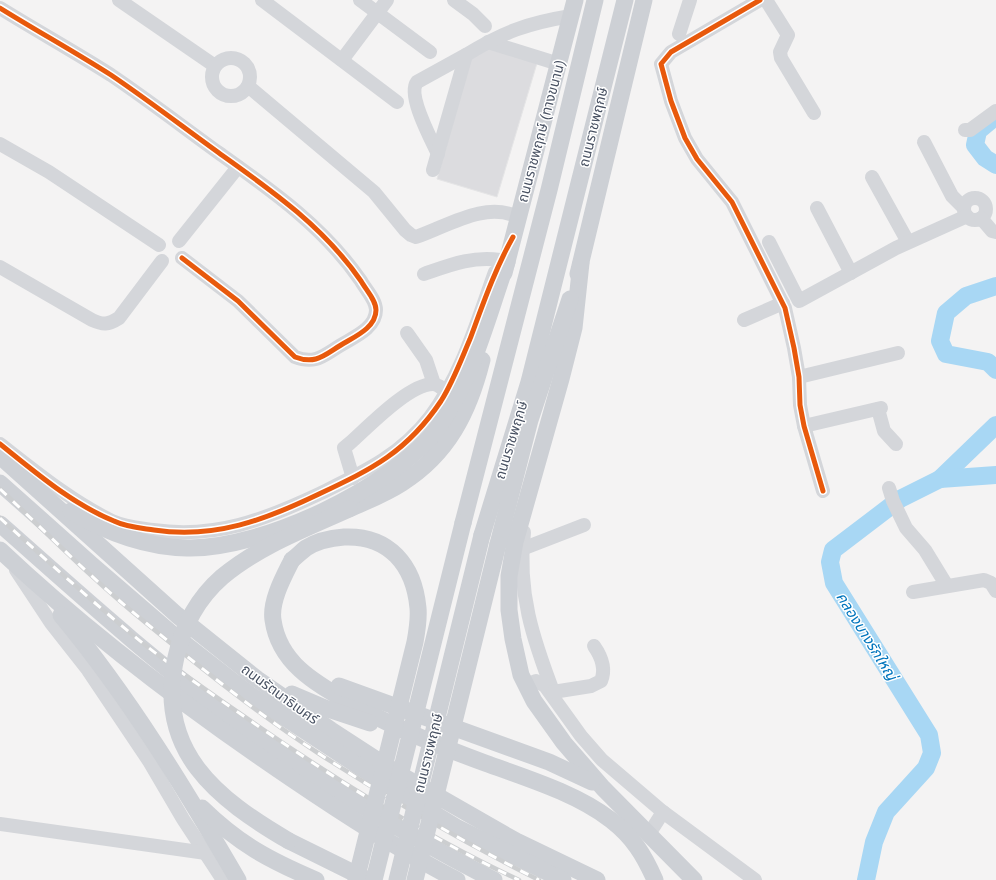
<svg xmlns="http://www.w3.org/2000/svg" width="996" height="880" font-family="Arial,'Noto Sans Thai',sans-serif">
<rect width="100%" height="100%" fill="#f4f3f3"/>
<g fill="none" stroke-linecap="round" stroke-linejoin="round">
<g stroke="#a8d7f4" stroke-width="18">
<path d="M995,117L978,131L975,145L985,158L996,165"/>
<path d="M996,286L966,296L946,313L940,341L946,354L988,362L996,370"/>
<path d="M940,479L996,425"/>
<path d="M866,880L874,842L886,812L926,768L932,753L929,735L834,583L830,562L833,550L900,499L940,479L996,475"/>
</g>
</g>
<path fill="#dcdcdf" stroke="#e5e5e6" d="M485,45L538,60L497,197L437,179L473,51Z"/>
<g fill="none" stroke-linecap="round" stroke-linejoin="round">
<g stroke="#d4d6da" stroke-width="14">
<path d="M119,0L215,66"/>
<path d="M262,0L397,102"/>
<path d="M360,0L430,52"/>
<path d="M454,0L473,14L485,26"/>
<path d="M760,0L671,52L661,64L671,101L685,138L697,159L732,202L785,308L794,348L799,377L800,405L804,426L823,491"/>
<path d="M766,0L788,35L780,52L781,58L814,113"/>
<path d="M0,8C37,31 75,52 111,75C148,100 183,127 219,153C271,190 324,227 361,281C366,290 376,300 376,310C376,328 354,337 341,345C324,355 316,365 295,357L238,301L182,258"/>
<path d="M679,34L690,0"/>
<path d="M488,42L559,64"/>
<circle cx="231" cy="77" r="19"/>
<path d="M342,60L387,0"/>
<path d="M248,86L374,192L405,230L411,235L416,237C448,226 485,201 518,217"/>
<path d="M965,130H970L996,111"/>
<path d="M924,142L952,196L964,208"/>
<path d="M0,144L49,172L159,245"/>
<path d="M438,154C431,139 407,95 417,82L466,55"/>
<path d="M433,170L466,55C503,32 528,23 571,16"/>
<path d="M872,177L908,242"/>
<circle cx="975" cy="209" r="11"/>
<path d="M817,208L851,273"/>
<path d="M981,218L992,231L996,232"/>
<path d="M179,241L238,167"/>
<path d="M769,242L799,301L896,248L967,216"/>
<path d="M0,267L92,320C103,325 108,325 119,318L162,261"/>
<path d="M424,274C450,265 472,256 500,260"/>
<path d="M744,320L783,303"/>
<path d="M407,333L426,360L434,384"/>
<path d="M799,377L898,353"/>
<path d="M878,409L884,431L896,444"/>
<path d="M804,426L881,408"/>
<path d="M0,444C36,472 71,501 112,521C125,527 140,528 153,530C215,539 264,520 319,494C362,473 400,456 430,417C462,375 477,321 495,272"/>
<path d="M353,478L344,448L350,443C368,427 409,384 433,384C437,384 443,389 447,391"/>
<path d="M889,488L893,501L906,528L925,550L947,586"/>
<path d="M524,532C517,592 533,639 554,694"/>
<path d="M522,549L584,525"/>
<path d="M16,570L51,623L88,670L149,761L183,819L223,880"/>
<path d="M913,592L984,580L991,583L996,591"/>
<path d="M526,685L536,681L545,686L581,736L602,760L663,812L755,880"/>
<path d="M553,692L591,686L601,681C606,669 601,656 594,646"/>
<path d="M0,824L206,853"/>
<path d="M649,834L663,812"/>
</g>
<g stroke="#cdd0d5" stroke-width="17">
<path d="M581,263L574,328L561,379L515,542L509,576V610L513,639L521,675L534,701L564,743L603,788L694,880"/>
<path d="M504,273L575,0"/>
<path d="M578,274L644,0"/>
<path d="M0,456L177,615L257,679L331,730L397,773L516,841L597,880"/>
<path d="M0,483L92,565L172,634L249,694L398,792L456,827L563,880"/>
<path d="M349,509C367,501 385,494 402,483C448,454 469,412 482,360"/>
<path d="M71,511C107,533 144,547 187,548C261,550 392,488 437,429C472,381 487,318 507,262"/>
<path d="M463,523L549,190L595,0"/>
<path d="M0,524C76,591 151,660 233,719C316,779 403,834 494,880"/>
<path d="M482,535L529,382L625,0"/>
<path d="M498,544L530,420L570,299"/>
<path d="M0,550C90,635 190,710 292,779C345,815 400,851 457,880"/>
<path d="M292,560C284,576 270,601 273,620C279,663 315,683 350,703C393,727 438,746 485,763C526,778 576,793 611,820C633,837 644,855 655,880"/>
<path d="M61,615C129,697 185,789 238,880"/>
<path d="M339,686L549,762L592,782"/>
<path d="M292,694L325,708L370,723"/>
<path d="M202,808C239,844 269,860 316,880"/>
<path d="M289,841L368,880"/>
</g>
<defs>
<g id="rail">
<path d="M0,489C48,534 95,582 146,623C201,668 258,714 318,753C389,799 463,842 539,880"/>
<path d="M0,518C44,558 88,598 134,636C173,668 216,697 258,726C341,783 427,837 519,880"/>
</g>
</defs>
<use href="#rail" stroke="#ccced0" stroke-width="4.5"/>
<use href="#rail" stroke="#fff" stroke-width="3" stroke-dasharray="9" stroke-linecap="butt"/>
<g stroke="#cdd0d5" stroke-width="17">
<path d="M292,560C297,556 301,552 306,548C317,541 331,538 344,537C389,535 414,565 418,608C419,619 417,631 415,642L356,880"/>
<path d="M289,841C217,799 155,751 176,657C183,626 198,598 222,577C259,546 305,529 349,509"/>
<path d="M374,880L463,523"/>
<path d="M397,880L482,535"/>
<path d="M415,880L498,544"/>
</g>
<defs>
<g id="cycleway">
<path d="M760,0L671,52L661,64L671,101L685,138L697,159L732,202L785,308L794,348L799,377L800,405L804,426L823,491"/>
<path d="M0,8C37,31 75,52 111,75C148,100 183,127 219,153C271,190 324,227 361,281C366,290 376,300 376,310C376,328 354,337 341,345C324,355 316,365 295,357L238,301L182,258"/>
<path d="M0,444C35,472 72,504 114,521C126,527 141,528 154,530C215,539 265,520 319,494C372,469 407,452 441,401C453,382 461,360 470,339C483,304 495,269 513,237"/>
</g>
</defs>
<use href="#cycleway" stroke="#fff" stroke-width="8"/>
<use href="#cycleway" stroke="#e8590c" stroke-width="5"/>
</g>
<g text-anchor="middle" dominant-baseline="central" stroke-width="3" stroke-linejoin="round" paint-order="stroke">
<g font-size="14" fill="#485162" stroke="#fff">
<text transform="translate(593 127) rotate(-76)">ถนนราชพฤกษ์</text>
<text transform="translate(541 131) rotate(-75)">ถนนราชพฤกษ์ (ทางขนาน)</text>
<text transform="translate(511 440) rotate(-73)">ถนนราชพฤกษ์</text>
<text transform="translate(280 694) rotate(36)">ถนนรัตนาธิเบศร์</text>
<text transform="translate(428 753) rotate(-76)">ถนนราชพฤกษ์</text>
</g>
<g font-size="15" font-style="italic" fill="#0075bd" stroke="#fff">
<text transform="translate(867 636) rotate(58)">คลองบางรักใหญ่</text>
</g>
</g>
</svg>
